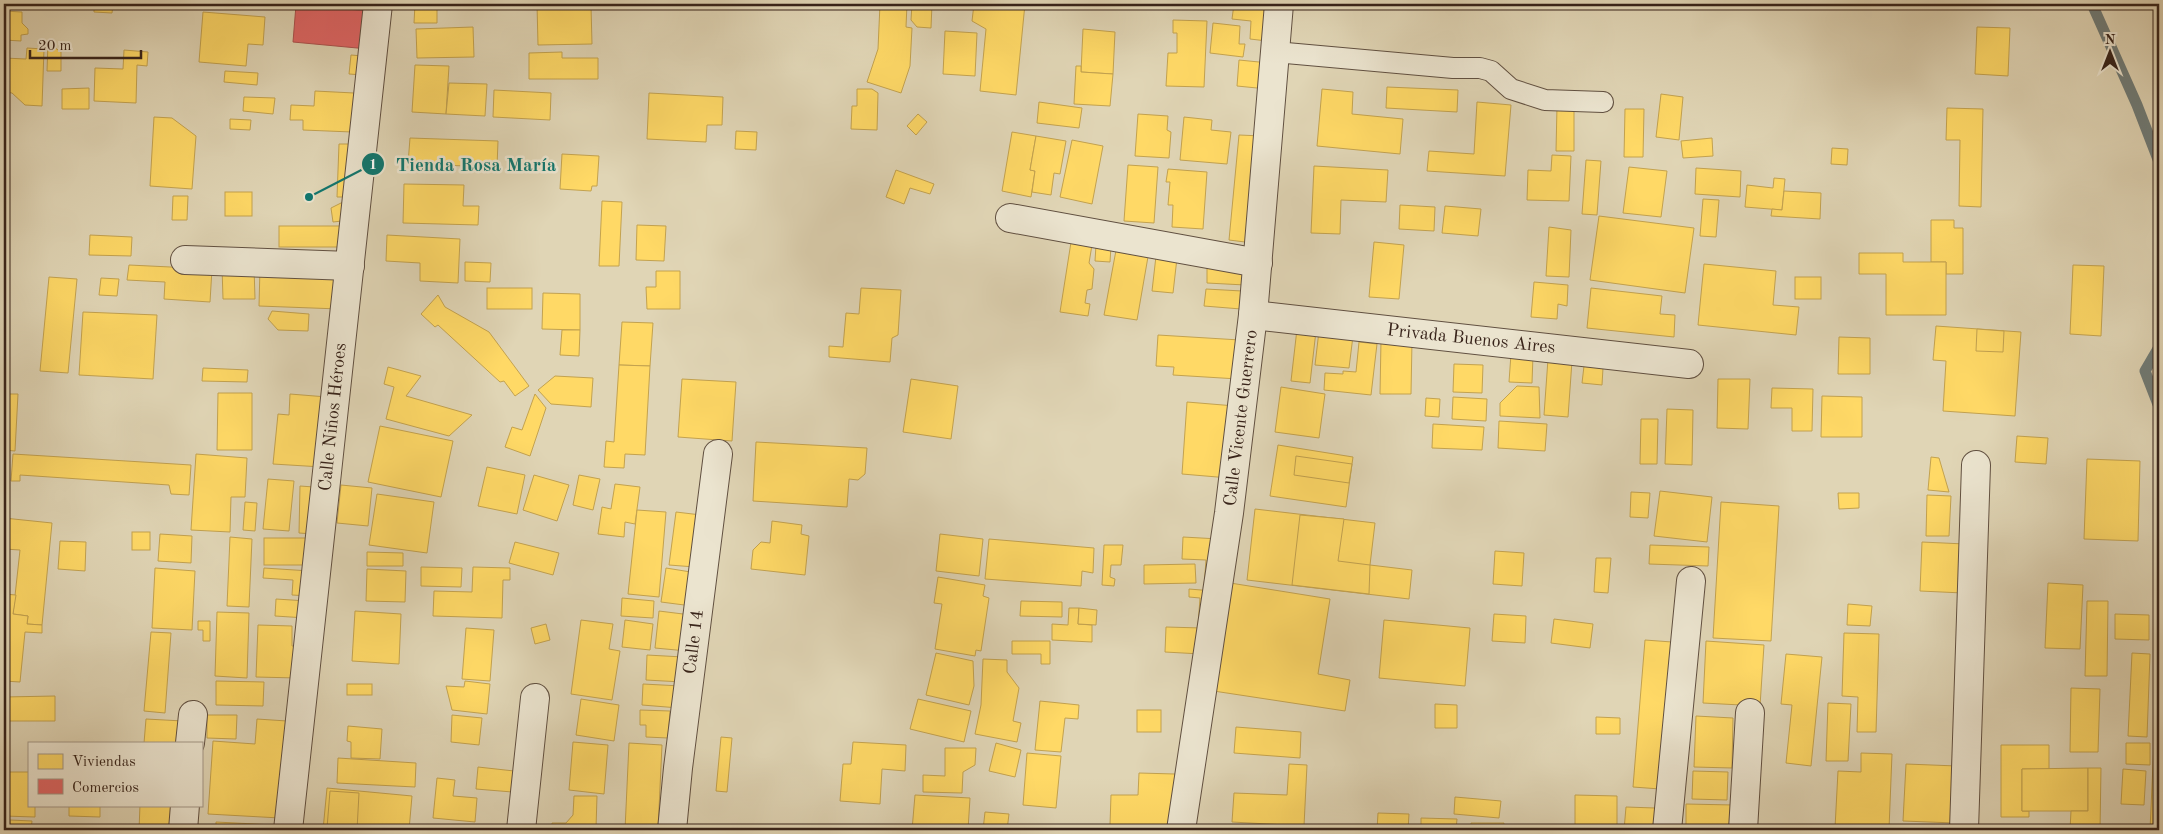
<svg xmlns="http://www.w3.org/2000/svg" width="2163" height="834" font-family="'Old Standard TT',serif">
<rect width="100%" height="100%" fill="#e0d5b5"/>
<filter id="stains"><feTurbulence type="fractalNoise" baseFrequency=".004" numOctaves="4"/><feColorMatrix values="0 0 0 0 .2 0 0 0 0 .09 0 0 0 0 .02 0 0 0 .5 -.17"/></filter>
<radialGradient id="worn" r=".72"><stop offset=".6" stop-color="#630" stop-opacity="0"/><stop offset="1" stop-color="#630" stop-opacity=".3"/></radialGradient>
<g fill="#ffd966" stroke="#c3a24f">
<path d="M94,4H113L112,13L94,12Z"/>
<path d="M415,4H437V23H414Z"/>
<path d="M537,4H566V7L591,6L592,44L538,45Z"/>
<path d="M880,4H907L906,27L912,28L910,66L901,93L867,82L878,49Z"/>
<path d="M912,4H932L931,28L917,27L911,20Z"/>
<path d="M974,4H1025L1016,95L980,91L986,29L972,21Z"/>
<path d="M1175,4H1195V9L1175,7Z"/>
<path d="M1234,4H1271L1267,41L1250,39L1251,21L1232,19Z"/>
<path d="M4,11L22,12V23L28,29V34L21,35V41L4,40Z"/>
<path d="M203,12L265,17L263,45L248,44L246,66L199,62Z"/>
<path d="M1173,20L1207,21L1204,87L1166,86L1168,53H1177V33H1173Z"/>
<path d="M1213,23L1240,26L1239,44H1245L1243,57L1210,53Z"/>
<path d="M473,27L474,57L417,58L416,29Z"/>
<path d="M1977,27L2010,28L2008,76L1975,74Z"/>
<path d="M1083,29L1115,32L1113,74L1081,72Z"/>
<path d="M945,31L977,33L975,76L943,74Z"/>
<path d="M48,43L61,52V71H47Z"/>
<path d="M27,48L44,49L42,106L25,105L12,93L4,92V58L26,59Z"/>
<path d="M124,50L148,52L147,66L137,65L136,103L94,101L95,68L123,69Z"/>
<path d="M562,52V58H598V79H529V53Z"/>
<path d="M351,55L363,56V75L349,74Z"/>
<path d="M1239,60L1269,63L1267,89L1237,86Z"/>
<path d="M415,65L449,66L446,114L412,112Z"/>
<path d="M1076,66H1081V72L1113,74L1110,106L1074,104Z"/>
<path d="M225,71L258,73L257,85L224,82Z"/>
<path d="M449,83L487,84L485,116L446,114Z"/>
<path d="M1387,87L1458,90L1457,112L1386,108Z"/>
<path d="M89,88V109H62V89Z"/>
<path d="M857,89H872L878,93L877,130L851,129L852,106H857Z"/>
<path d="M1322,89L1353,92L1352,114L1403,119L1400,154L1317,146Z"/>
<path d="M494,90L551,93L550,120L493,117Z"/>
<path d="M315,91L354,93L352,132L303,130V120H290L291,105L314,106Z"/>
<path d="M649,93L723,97L722,125H707L706,142L647,139Z"/>
<path d="M1661,94L1683,97L1679,140L1656,137Z"/>
<path d="M244,97L275,98L273,114L243,111Z"/>
<path d="M1039,102L1082,108L1079,128L1037,123Z"/>
<path d="M1477,102L1511,105L1505,176L1427,171L1429,151L1474,154Z"/>
<path d="M1557,106H1574V151H1556Z"/>
<path d="M1947,108L1983,109L1981,207L1959,206L1960,140H1946Z"/>
<path d="M1625,109H1644L1643,157H1624Z"/>
<path d="M918,114L927,122L916,135L907,126Z"/>
<path d="M1138,114L1168,116L1167,130L1171,132L1169,158L1135,156Z"/>
<path d="M154,117L172,118L196,136L192,189L150,186Z"/>
<path d="M1184,117L1212,120L1211,130L1231,132L1227,164L1180,160Z"/>
<path d="M230,119L251,120L250,130L230,129Z"/>
<path d="M736,131L757,132L756,150L735,149Z"/>
<path d="M1012,132L1036,136L1030,170L1035,171L1031,197L1002,191Z"/>
<path d="M1239,135L1262,136L1253,243L1229,240Z"/>
<path d="M1036,136L1066,141L1060,174L1054,173L1051,195L1032,192L1035,171L1030,170Z"/>
<path d="M410,138L498,141L497,167L408,164Z"/>
<path d="M1712,138L1713,156L1683,158L1681,141Z"/>
<path d="M1072,140L1103,146L1092,204L1060,197Z"/>
<path d="M339,144H353L351,197H337Z"/>
<path d="M1832,148L1848,149L1847,165L1831,164Z"/>
<path d="M562,154L599,156L597,186H592L591,191L560,189Z"/>
<path d="M1552,155L1571,156L1569,201L1527,200L1528,170L1551,171Z"/>
<path d="M1586,160L1601,161L1597,215L1582,214Z"/>
<path d="M1128,165L1158,167L1154,223L1124,221Z"/>
<path d="M1314,166L1388,170L1386,202L1341,200L1340,234L1311,233Z"/>
<path d="M1629,167L1667,171L1661,217L1623,213Z"/>
<path d="M1696,168L1741,171L1740,197L1695,194Z"/>
<path d="M1168,169L1207,172L1203,229L1172,227L1173,205H1168L1170,182H1166Z"/>
<path d="M896,170L934,184L930,194L910,188L904,204L886,197Z"/>
<path d="M1774,178L1785,179L1782,210L1745,207L1747,185L1773,188Z"/>
<path d="M404,184L464,185L463,206H479L478,225L403,223Z"/>
<path d="M1784,191L1821,193L1820,219L1771,216L1772,209L1782,210Z"/>
<rect x="225" y="192" width="27" height="24"/>
<path d="M173,196H188L187,220H172Z"/>
<path d="M1703,199L1719,200L1716,237L1700,236Z"/>
<path d="M345,201L342,221L333,222L331,208Z"/>
<path d="M602,201L622,202L619,266H599Z"/>
<path d="M1400,205L1435,207L1434,231L1399,229Z"/>
<path d="M1445,206L1481,209L1478,236L1442,233Z"/>
<path d="M1599,216L1694,228L1685,293L1590,280Z"/>
<path d="M1931,220H1954V228H1963V274H1946V262H1931Z"/>
<path d="M637,225L666,226L664,261L636,260Z"/>
<rect x="279" y="226" width="63" height="21"/>
<path d="M1549,227L1571,230L1569,277L1546,276Z"/>
<path d="M90,235L132,237L131,256L89,255Z"/>
<path d="M387,235L460,239L458,283L420,281V263L386,261Z"/>
<path d="M1072,236L1093,239L1089,263L1094,269L1092,289L1087,290L1085,303L1090,304L1088,316L1060,312Z"/>
<path d="M1374,242L1404,245L1399,299L1369,297Z"/>
<path d="M1096,245L1111,246L1110,262L1095,261Z"/>
<path d="M1117,245L1149,251L1137,320L1104,315Z"/>
<path d="M1859,253H1903V262H1946V315H1886V274H1859Z"/>
<path d="M1156,256L1177,258L1173,293L1152,291Z"/>
<path d="M465,262L491,263L490,282L465,281Z"/>
<path d="M1207,264L1246,266L1245,285L1207,283Z"/>
<path d="M1704,264L1776,271L1773,305L1799,307L1796,335L1698,325Z"/>
<path d="M129,265L212,269L210,302L164,299L165,282L127,280Z"/>
<path d="M2073,265L2104,266L2101,336L2070,334Z"/>
<path d="M222,267H254L255,299H223Z"/>
<path d="M260,268L341,272L339,309L259,306Z"/>
<path d="M656,271H680V309H647L646,287H656Z"/>
<path d="M49,277L77,279L68,373L40,371Z"/>
<rect x="1795" y="277" width="26" height="22"/>
<path d="M101,278L119,279L117,296L99,295Z"/>
<path d="M1534,282L1568,285L1567,306L1558,304L1557,319L1531,317Z"/>
<rect x="487" y="288" width="45" height="21"/>
<path d="M861,288L901,290L898,335L892,338L890,362L829,357V346L843,347L846,313L859,314Z"/>
<path d="M1591,288L1662,296L1660,314L1675,315L1674,337L1587,328Z"/>
<path d="M1206,289L1242,291L1241,309L1204,306Z"/>
<path d="M543,293L580,294V330L542,329Z"/>
<path d="M438,295L445,307L489,332L529,386L515,396L504,381L500,382L438,325L435,327L421,314Z"/>
<path d="M272,311L309,314L308,331L278,330L268,319Z"/>
<path d="M83,312L157,315L153,379L79,375Z"/>
<path d="M622,322L653,323L650,366L619,365Z"/>
<path d="M1936,326L2021,332L2015,416L1943,411L1946,361L1933,360Z"/>
<path d="M1297,329L1316,331L1310,383L1291,381Z"/>
<path d="M1977,329L2004,331L2003,352L1976,351Z"/>
<path d="M562,330H580L579,356L560,355Z"/>
<path d="M1319,331L1353,336L1349,368L1315,365Z"/>
<path d="M1158,335L1240,340L1238,379L1173,375L1174,367L1156,366Z"/>
<path d="M1839,337L1870,338V374H1838Z"/>
<path d="M1381,340L1412,341L1411,394H1380Z"/>
<path d="M1359,342L1377,344L1371,395L1324,390L1325,373L1343,374V371L1356,372Z"/>
<path d="M1511,354L1533,355L1532,383L1509,382Z"/>
<path d="M1548,359L1572,361L1568,417L1544,415Z"/>
<path d="M1454,364L1483,365L1482,393L1453,392Z"/>
<path d="M619,365L650,366L645,455L625,454L624,468L604,467L606,441L614,442Z"/>
<path d="M1584,366L1603,368L1602,385L1582,383Z"/>
<path d="M388,367L421,376L406,396L472,415L449,436L386,419L394,387L384,384Z"/>
<path d="M203,368L248,370L247,382L202,381Z"/>
<path d="M555,376L593,378L591,407L551,404L538,390Z"/>
<path d="M682,379L736,382L732,441L678,437Z"/>
<path d="M911,379L958,386L951,439L903,432Z"/>
<path d="M1718,379H1750L1748,429L1717,428Z"/>
<path d="M1517,386L1539,387L1540,418L1500,416V403Z"/>
<path d="M1281,387L1325,394L1319,438L1275,432Z"/>
<path d="M1772,388L1813,389L1812,431H1792V408H1771Z"/>
<path d="M218,393H252V450H217Z"/>
<path d="M4,394H18L15,451L4,450Z"/>
<path d="M290,394L327,397L322,467L273,464L278,414L289,415Z"/>
<path d="M535,394L546,408L530,456L505,447L512,427L522,430Z"/>
<path d="M1822,396L1862,397V437H1821Z"/>
<path d="M1453,397L1487,399L1486,421L1452,419Z"/>
<path d="M1426,398L1440,399L1439,417L1425,416Z"/>
<path d="M1187,402L1235,406L1229,478L1182,474Z"/>
<path d="M1667,409L1693,410L1692,465L1665,464Z"/>
<path d="M1641,419H1658L1657,464H1640Z"/>
<path d="M1499,421L1547,424L1545,451L1498,448Z"/>
<path d="M1433,424L1484,427L1482,450L1432,448Z"/>
<path d="M380,426L453,441L441,497L368,482Z"/>
<path d="M2017,436L2048,438L2046,464L2015,462Z"/>
<path d="M756,442L867,448L865,474L858,480L849,479L847,507L753,501Z"/>
<path d="M1278,445L1353,457L1346,507L1270,496Z"/>
<path d="M13,454L191,465L189,495L171,494L169,485L20,475V481H11Z"/>
<path d="M196,454L247,458L245,497H231L230,532L191,530Z"/>
<path d="M1296,456L1352,464L1349,483L1294,475Z"/>
<path d="M1931,457L1939,458L1949,492L1928,490Z"/>
<path d="M2087,459L2140,461L2138,541L2084,539Z"/>
<path d="M487,467L525,475L517,514L478,506Z"/>
<path d="M534,475L569,485L557,521L523,510Z"/>
<path d="M579,475L600,479L593,510L573,505Z"/>
<path d="M268,479L294,481L289,531L263,529Z"/>
<path d="M615,484L640,487L635,524L625,522L624,537L598,534L602,507L611,509Z"/>
<path d="M341,485L372,488L368,526L337,523Z"/>
<path d="M300,486L314,487L313,534L299,533Z"/>
<path d="M1660,491L1712,497L1707,542L1654,536Z"/>
<path d="M1631,492L1650,493L1648,518L1630,517Z"/>
<path d="M1838,493H1859V508L1839,509Z"/>
<path d="M377,494L434,502L427,553L369,545Z"/>
<path d="M1927,495L1951,496L1949,536H1926Z"/>
<path d="M245,502L257,503L255,531L243,530Z"/>
<path d="M1721,502L1779,506L1771,641L1713,638Z"/>
<path d="M1255,509L1375,523L1370,565L1412,570L1409,599L1247,580Z"/>
<path d="M637,510L666,512L659,597L628,594Z"/>
<path d="M676,512L701,515L695,567L669,565Z"/>
<path d="M1300,515L1344,519L1338,561L1370,565L1369,594L1292,585Z"/>
<path d="M4,518L52,523L42,625L27,624L28,616L13,614L20,550L4,549Z"/>
<path d="M772,521L802,525L801,534L809,536L805,575L751,569L753,550L761,542L770,543Z"/>
<rect x="132" y="532" width="18" height="18"/>
<path d="M160,534L192,536L191,563L158,561Z"/>
<path d="M940,534L983,539L979,576L936,571Z"/>
<path d="M230,537L252,539L249,607L227,606Z"/>
<path d="M1183,537L1219,539L1215,587H1204L1206,560L1182,559Z"/>
<rect x="264" y="538" width="47" height="27"/>
<path d="M989,539L1094,548L1093,573L1082,571L1081,586L985,579Z"/>
<path d="M60,541L86,542L85,571L58,569Z"/>
<path d="M515,542L559,553L553,575L509,563Z"/>
<path d="M1922,542L1965,544L1963,593L1920,591Z"/>
<path d="M1104,545H1123L1121,565H1111L1110,577L1115,579L1114,586L1102,585Z"/>
<path d="M1650,545L1709,547L1708,566L1649,564Z"/>
<path d="M1495,551L1524,553L1522,586L1493,584Z"/>
<path d="M367,552L403,553V566H367Z"/>
<path d="M1596,558H1611L1608,593L1594,592Z"/>
<path d="M1195,564L1196,583L1144,584V565Z"/>
<path d="M421,567L462,568L461,587L421,586Z"/>
<path d="M473,567L510,568V580H503L502,618L433,616L434,591L472,592Z"/>
<path d="M155,568L195,571L192,630L152,628Z"/>
<path d="M264,568L310,571L309,596L292,595L293,580L263,578Z"/>
<path d="M666,568L697,573L692,606L661,602Z"/>
<path d="M367,569L406,571L405,602L366,601Z"/>
<path d="M938,577L985,585L983,596L989,598L981,651L976,650L975,656L935,649L942,604L934,603Z"/>
<path d="M1224,582L1330,599L1318,674L1350,680L1345,711L1207,690Z"/>
<path d="M2048,583L2083,585L2080,649L2045,648Z"/>
<path d="M1189,589L1213,591L1210,627L1198,626L1200,598L1189,597Z"/>
<path d="M2159,593V646H2156Z"/>
<path d="M4,594L16,595L13,614L28,616L27,624L42,625V633L25,632L20,682L4,681Z"/>
<path d="M622,598L654,601L653,618L621,616Z"/>
<path d="M276,599L307,601L306,618L275,616Z"/>
<path d="M1021,601L1062,602V617L1020,616Z"/>
<path d="M2087,601H2108L2107,676H2085Z"/>
<path d="M1848,604L1872,606L1870,626L1847,625Z"/>
<path d="M1069,608H1079L1078,624L1092,625V642L1052,640V624L1068,625Z"/>
<path d="M1079,608L1097,610L1096,625L1078,624Z"/>
<path d="M355,611L401,614L399,664L352,661Z"/>
<path d="M659,611L691,615L687,651L655,648Z"/>
<path d="M217,612L249,613L247,678L215,676Z"/>
<path d="M1494,614L1526,616L1525,643L1492,641Z"/>
<path d="M2115,614L2149,615V640L2115,639Z"/>
<path d="M1554,619L1593,624L1590,648L1551,643Z"/>
<path d="M581,620L613,624L609,649L620,651L612,700L571,694Z"/>
<path d="M625,620L653,624L650,650L622,647Z"/>
<path d="M1384,620L1470,628L1465,686L1379,678Z"/>
<path d="M198,621H210V641H203V630H198Z"/>
<path d="M546,624L550,640L535,644L531,628Z"/>
<path d="M258,625L292,626V646H298L297,678L256,677Z"/>
<path d="M1166,627L1202,628L1201,654L1165,652Z"/>
<path d="M466,628L494,630L490,681L462,679Z"/>
<path d="M151,632L171,633L165,713L144,711Z"/>
<path d="M1844,633L1879,634L1876,732H1857L1858,697L1842,696Z"/>
<path d="M1645,640L1672,642L1660,789L1633,787Z"/>
<path d="M1012,641H1050V664H1041V654H1012Z"/>
<path d="M1706,641L1764,645L1760,706L1703,703Z"/>
<path d="M936,653L973,661L974,686L969,705L926,695Z"/>
<path d="M2132,653L2150,654L2147,737L2128,736Z"/>
<path d="M1786,654L1822,657L1811,766L1786,763L1792,705L1781,704Z"/>
<path d="M647,655L683,657L682,682L646,680Z"/>
<path d="M983,659L1007,660V672L1019,688L1013,721L1021,723L1017,742L975,734L981,705Z"/>
<path d="M216,681L264,682L263,706L216,705Z"/>
<path d="M465,681L490,684L487,714L452,710L446,686L464,687Z"/>
<rect x="347" y="684" width="25" height="11"/>
<path d="M643,684L681,686L679,708L642,705Z"/>
<path d="M2071,688L2100,689L2098,752H2070Z"/>
<path d="M55,696V721H4V697Z"/>
<path d="M581,699L619,705L614,741L576,735Z"/>
<path d="M918,699L971,711L964,742L910,729Z"/>
<path d="M1040,701L1079,705L1078,719L1065,718L1061,752L1035,750Z"/>
<path d="M1828,703L1851,704L1848,761H1826Z"/>
<path d="M1435,704L1457,705V728H1435Z"/>
<path d="M640,710L670,711L668,738L646,737V725H640Z"/>
<rect x="1137" y="710" width="24" height="22"/>
<path d="M207,715H237L236,739L207,738Z"/>
<path d="M452,715L482,718L479,745L451,742Z"/>
<path d="M1696,716L1733,718L1732,768L1694,767Z"/>
<path d="M1596,717L1620,718V734H1596Z"/>
<path d="M146,719L183,721L182,743H144Z"/>
<path d="M257,719L287,721L280,818L208,814L213,741L255,744Z"/>
<path d="M348,726L382,729L380,759L351,758V742L347,741Z"/>
<path d="M1236,727L1301,732L1300,758L1234,753Z"/>
<path d="M721,737L732,738L727,792L716,791Z"/>
<path d="M573,742L608,745L604,794L569,790Z"/>
<path d="M853,742L906,745L905,771L882,769L880,804L840,801L843,764H851Z"/>
<path d="M2154,742H2159V830H2150Z"/>
<path d="M629,743L662,745L658,830H625Z"/>
<path d="M996,743L1021,750L1015,777L989,771Z"/>
<path d="M2126,743H2150V765L2126,764Z"/>
<path d="M2001,745H2049V769H2022V811H2029V817H2001Z"/>
<path d="M945,748H976L975,765L963,772L962,793L923,792V775L945,776Z"/>
<path d="M1027,753L1061,756L1056,808L1023,805Z"/>
<path d="M1861,753L1892,754L1889,829L1840,826L1835,828L1838,771L1861,772Z"/>
<path d="M338,758L416,763L415,787L337,783Z"/>
<path d="M1289,764L1307,765L1304,826L1232,822L1234,793L1287,795Z"/>
<path d="M1906,764L1957,766L1955,823L1903,821Z"/>
<path d="M478,767L514,771L512,792L476,789Z"/>
<path d="M2088,768V811H2022V769Z"/>
<path d="M2088,768H2101L2100,830H2070L2071,811H2088Z"/>
<path d="M2123,769L2146,771L2144,805L2121,804Z"/>
<path d="M1693,771L1728,772L1727,800L1692,799Z"/>
<path d="M4,772H29V805H35V817L4,816Z"/>
<path d="M1139,773L1175,774L1174,826L1110,825L1111,795H1138Z"/>
<path d="M437,778L455,780L453,796L477,798L475,822L433,818Z"/>
<path d="M327,788L412,796L409,830H323Z"/>
<path d="M330,791L359,793L357,830L327,828Z"/>
<path d="M915,795L970,798L968,830H912Z"/>
<path d="M1575,795L1617,796V830H1575Z"/>
<path d="M574,796H597L596,828L579,827V830H552V823H566L573,815Z"/>
<path d="M1455,797L1501,801L1499,818L1454,814Z"/>
<path d="M1686,804L1733,805L1732,830H1686Z"/>
<path d="M69,805H100V817L69,816Z"/>
<path d="M140,805H178L176,830H139Z"/>
<path d="M1626,807L1655,808L1654,830H1624Z"/>
<path d="M985,812L1009,814L1007,830H983Z"/>
<path d="M1378,813L1409,814L1408,830H1377Z"/>
<path d="M1421,818L1457,819L1456,830H1421Z"/>
<path d="M10,820L32,821L31,830H10Z"/>
<path d="M216,822L274,825V830H216Z"/>
<path d="M1471,823H1504L1503,830H1471Z"/>
<path d="M417,825L477,830H416Z"/>
<path d="M1840,826L1874,828V830H1840Z"/>
<path d="M1904,828L1959,829V830H1904Z"/>
</g>
<path fill="#e06666" stroke="#ad524f" d="M296,5L371,11L368,49L293,42Z"/>
<g fill="none" stroke-linecap="round" stroke-linejoin="round">
<g stroke="#707c78" stroke-width="11">
<path d="M2092,4L2137,105L2159,162"/>
<path d="M2159,347L2145,371L2159,407"/>
</g>
<defs>
<path id="service" d="M1275,52L1453,68H1480L1491,71L1511,89L1545,100L1603,102"/>
<g id="minor">
<path d="M1010,218L1258,263"/>
<path d="M185,260L350,266"/>
<path d="M1253,315L1689,364"/>
<path d="M190,743L193,715"/>
<path d="M183,830L185,805"/>
<path d="M288,830L378,4"/>
<path d="M521,830L535,698"/>
<path d="M672,830L678,768L718,454"/>
<path d="M1181,830L1229,513L1253,315L1279,4"/>
<path d="M1667,830L1691,581"/>
<path d="M1743,830L1750,713"/>
<path d="M1964,830L1976,465"/>
</g>
</defs>
<use href="#service" stroke="#615041" stroke-width="22"/>
<use href="#minor" stroke="#615041" stroke-width="30"/>
<use href="#service" stroke="#ebe4cf" stroke-width="20"/>
<use href="#minor" stroke="#ebe4cf" stroke-width="28"/>
</g>
<g text-anchor="middle" dominant-baseline="central" stroke-width="5" stroke-linejoin="round" paint-order="stroke">
<g font-size="18" fill="#37231a" stroke="#ebe4cf">
<text transform="translate(1471 339) rotate(6)">Privada Buenos Aires</text>
<text transform="translate(333 417) rotate(-84)">Calle Niños Héroes</text>
<text transform="translate(1241 418) rotate(-83)">Calle Vicente Guerrero</text>
<text transform="translate(694 642) rotate(-83)">Calle 14</text>
</g>
</g>
<path fill="none" stroke="#0f766e" stroke-width="2" d="M309 197L373 164"/>
<g fill="#0f766e" stroke="#ebe4cf" stroke-width="2">
<circle cx="309" cy="197" r="5"/>
<circle cx="373" cy="164" r="12"/>
</g>
<g font-size="15" text-anchor="middle" font-weight="bold" fill="#fff">
<text x="373" y="169">1</text>
</g>
<g font-size="19" text-anchor="middle" font-weight="bold" fill="#0f766e" stroke="#ebe4cf" stroke-width="5" stroke-linejoin="round" paint-order="stroke">
<text x="476" y="171">Tienda Rosa María</text>
</g>
<rect width="2163" height="834" fill="none" stroke="#e0d5b5" stroke-width="20"/>
<rect x="5" y="5" width="2153" height="824" fill="none" stroke="#37231a" stroke-width="2.5"/>
<rect x="10" y="10" width="2143" height="814" fill="none" stroke="#37231a"/>
<rect x="28" y="742" width="175" height="65" fill="#ebe4cf" stroke="#a39787"/>
<rect x="38" y="754" width="25" height="15" fill="#ffd966" stroke="#a39787"/>
<text x="72" y="766" font-size="15" fill="#37231a">Viviendas</text>
<rect x="38" y="779" width="25" height="15" fill="#e06666" stroke="#a39787"/>
<text x="72" y="792" font-size="15" fill="#37231a">Comercios</text>
<g transform="translate(2110 52)" stroke="#ebe4cf" stroke-width="4" paint-order="stroke">
<path d="M0-4L9 19L0 12L-9 19Z" fill="#37231a"/>
<text y="-8" font-size="14" font-weight="bold" text-anchor="middle" fill="#37231a">N</text>
</g>
<path d="M30 50v8h111v-8" fill="none" stroke="#37231a" stroke-width="2.5"/>
<text x="38" y="50" font-size="15" fill="#37231a" stroke="#ebe4cf" stroke-width="4" paint-order="stroke">20 m</text>
<rect width="100%" height="100%" filter="url(#stains)"/>
<rect width="100%" height="100%" fill="url(#worn)"/>
</svg>
